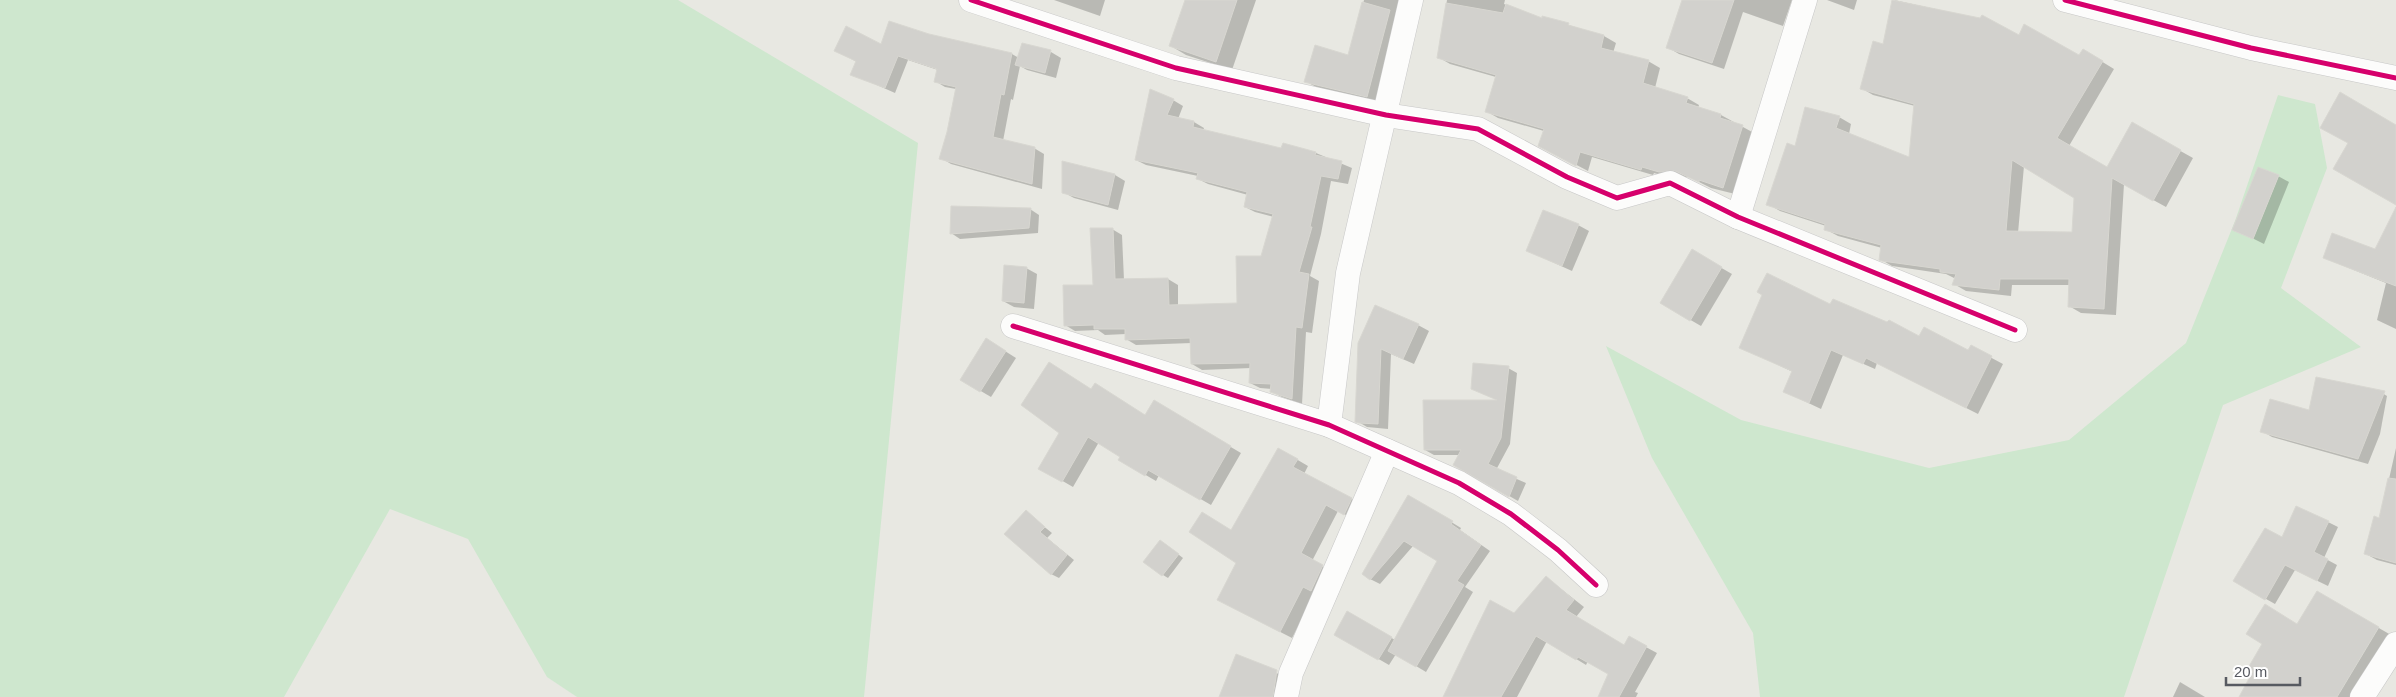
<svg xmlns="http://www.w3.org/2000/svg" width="2396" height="697" font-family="Arial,sans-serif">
<rect width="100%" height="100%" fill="#e8e8e2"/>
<g fill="#cee7ce">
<path d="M0,0H678L918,143L864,697H577L547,677L468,539L390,509L284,697H0Z"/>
<path d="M2278,95L2315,104L2327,168L2281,288L2361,347L2223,405L2124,697H1760L1753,633L1652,458L1606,346L1741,420L1929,468L2069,440L2186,343L2235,221Z"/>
</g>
<g fill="#0003" fill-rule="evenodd">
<path d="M1054,0H1105L1100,16Z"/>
<path d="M1187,0H1256L1232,70L1186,55L1171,46Z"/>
<path d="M1364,0H1407L1380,103L1318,88L1305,81L1349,57Z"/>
<path d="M1447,0H1505L1504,4L1543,19V17L1604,36L1616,43L1613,53L1648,61L1660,68L1655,88L1687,98L1699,105L1698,108L1721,115L1754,133L1735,194L1711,188L1689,177L1672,178L1654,173L1653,175L1592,157L1588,171L1552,152L1544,131L1498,118L1486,111L1496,77L1450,64L1438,57Z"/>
<path d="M1683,0H1792L1783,26L1743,12L1724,69L1679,54L1667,47Z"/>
<path d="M1827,0H1857L1854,10Z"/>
<path d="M1894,0L1981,19L2019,36L2080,56L2083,50L2114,69L2069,146L2107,169L2132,124L2193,158L2166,207L2124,184L2116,315L2081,313L2069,306L2070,285H2012L2011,296L1966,291L1954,284L1956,279L1946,274L1892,266L1880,259L1882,248L1838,236L1825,229L1826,226L1780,211L1768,204L1796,147L1839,117L1851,124L1849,134L1911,159L1915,106L1873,95L1861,88L1884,45ZM2024,166L2075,197L2073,233H2018Z"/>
<path d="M929,36L1012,54L1019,58L1022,44L1051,52L1061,58L1056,78L1027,70L1020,66L1013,100L1011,99L1003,141L1034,148L1044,154L1042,189L951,164L941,158L948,133L956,89L945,87L935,81L938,70L908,60L895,93L852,74L857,62L836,51L882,45Z"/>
<path d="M1173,100L1183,106L1178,119L1194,122L1204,128L1203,131L1282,150L1316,153L1352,168L1348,184L1331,181L1321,234L1310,276L1319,281L1312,333L1306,332L1302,404L1282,397L1272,392V389L1260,388L1250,383L1251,368L1202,370L1192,364V343L1136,345L1126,339V334L1105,335L1098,330L1075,331L1065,325L1094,286L1112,229L1122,235L1124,280L1168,279L1178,285V306L1238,304L1262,257L1274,217L1255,212L1245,207L1248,195L1208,184L1198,179V176L1146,165L1136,160Z"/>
<path d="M1063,163L1115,175L1125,181L1118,210L1074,198L1063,192Z"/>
<path d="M2278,176L2289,182L2264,244L2234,229Z"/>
<path d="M1030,209L1039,215L1038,233L960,239L951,233Z"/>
<path d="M2396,210V329L2377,320L2386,283L2324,258L2376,251Z"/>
<path d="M1578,225L1589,231L1572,271L1528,251Z"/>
<path d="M1692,251L1732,274L1701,326L1661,303Z"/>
<path d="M1026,268L1037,274L1034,309L1014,307L1003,301Z"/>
<path d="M1830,306L1919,337L1969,351L1971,347L2003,364L1978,414L1877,363L1875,369L1843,355L1821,409L1785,392L1793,372L1740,347Z"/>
<path d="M1418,325L1429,331L1414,364L1391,354L1388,429L1367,427L1357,421L1359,343Z"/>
<path d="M997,346L1016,358L991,397L962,380Z"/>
<path d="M1508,368L1517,373L1510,444L1496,470L1526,483L1518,501L1455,465L1460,455H1434L1425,450L1500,401L1481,393Z"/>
<path d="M1092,390L1146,416L1154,402L1241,453L1211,505L1159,475L1156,481L1120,460L1122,457L1099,442L1073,487L1040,468Z"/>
<path d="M2377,390L2387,396L2380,434L2368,464L2272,437L2262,431L2310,412Z"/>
<path d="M2396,448V565L2377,560L2366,554L2380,519Z"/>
<path d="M1279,449L1308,466L1304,474L1363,505L1356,520L1338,511L1312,561L1334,573L1315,593L1292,638L1230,606L1238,563L1231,531Z"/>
<path d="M1409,496L1461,528L1460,530L1490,551L1465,587L1473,592L1426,672L1396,654L1389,665L1335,634L1348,612L1395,640L1439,561L1413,546L1380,584L1370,579Z"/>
<path d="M1026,512L1052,533L1047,538L1074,560L1059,578L1051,574Z"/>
<path d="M2328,522L2338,527L2324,558L2337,565L2328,586L2295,570L2275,604L2234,581L2283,538Z"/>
<path d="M1165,544L1183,558L1168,578L1163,575Z"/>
<path d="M1546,577L1584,607L1576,617L1625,646L1629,638L1657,653L1635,692L1638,693L1636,697H1599L1610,673L1588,661L1586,665L1547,641L1517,697H1445Z"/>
<path d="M2318,593L2391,635L2355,697H2241L2255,671L2264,644L2298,626Z"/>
<path d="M1237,656L1288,678L1284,697H1221Z"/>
<path d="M2180,682L2205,697H2173Z"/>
</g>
<g fill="#d2d1cd" stroke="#d8d7d1" fill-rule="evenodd">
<path d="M1185,0H1237L1216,62L1169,46Z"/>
<path d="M1682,0H1734L1712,63L1666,48Z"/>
<path d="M1892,0L1980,18L1982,15L2019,35L2024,24L2079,55L2083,49L2103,61L2057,138L2107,167L2132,122L2181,150L2153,201L2112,178L2104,309L2068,307L2069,279H2000L1999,290L1952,285L1956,274L1940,272V269L1882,261L1879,260L1881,245L1824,230L1825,224L1766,205L1787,143L1795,146L1805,107L1840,116L1836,128L1909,157L1914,104L1860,89L1873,41L1883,44ZM2012,160L2074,198L2072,232L2006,231Z"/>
<path d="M1362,2L1390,10L1367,97L1304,82L1315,45L1348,55Z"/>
<path d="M1446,3L1503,13L1506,4L1542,18V16L1569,23L1568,25L1604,35L1601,48L1649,60L1643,83L1688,97L1686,103L1721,114L1720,118L1743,125L1723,188L1699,180V182L1675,171L1659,172L1642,167L1641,170L1580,152L1576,166L1538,146L1544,129L1485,112L1496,75L1437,58Z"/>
<path d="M889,21L929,34L1012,53L1004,95L1001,94L993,137L1035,147L1032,184L939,159L947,132L956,87L934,82L937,69L898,56L885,88L850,75L856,61L834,51L846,26L881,44Z"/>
<path d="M1022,43L1051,50L1045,73L1015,65Z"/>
<path d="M1150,89L1174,99L1167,115L1194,121L1193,127L1281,148L1283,143L1316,152L1315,155L1342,161L1338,179L1321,176L1310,227H1312L1299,272L1309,274L1302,328L1296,327L1292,399L1270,392L1271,384L1249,383L1250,363L1191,364L1190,338L1125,340V329H1094V325L1064,326L1063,285H1093L1090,228H1113L1115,279L1168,278L1169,305L1237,303L1236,256H1261L1273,214L1244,207L1247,192L1196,179L1198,173L1135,160Z"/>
<path d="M2340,92L2396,125V205L2333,169L2348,143L2320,128Z"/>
<path d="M1062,161L1115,174L1108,205L1062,193Z"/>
<path d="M2258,167L2279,175L2253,239L2232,230Z"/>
<path d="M951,206L1031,208L1029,228L950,234Z"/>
<path d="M2396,207V286L2323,258L2332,233L2375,249Z"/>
<path d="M1543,210L1579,224L1562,266L1526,251Z"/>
<path d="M1692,249L1722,267L1690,321L1660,303Z"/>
<path d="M1004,265L1027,267L1024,303L1002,301Z"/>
<path d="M1767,273L1830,304L1833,299L1887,322L1889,320L1919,336L1924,327L1968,350L1971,345L1992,356L1966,408L1866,358L1863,364L1831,350L1809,403L1783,392L1792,371L1739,348L1762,295L1757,292Z"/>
<path d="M1375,305L1419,324L1403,359L1381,349L1378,424L1359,423L1355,422L1358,343Z"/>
<path d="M986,338L1006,351L980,392L960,380Z"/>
<path d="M1049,362L1091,389L1095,383L1145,415L1154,400L1231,446L1200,500L1148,470L1145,476L1118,460L1120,457L1088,437L1062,482L1038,469L1059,433L1021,405Z"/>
<path d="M1473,363L1509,366L1501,438L1488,464L1517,477L1509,497L1453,465L1461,450H1424L1423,400H1497L1471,389Z"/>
<path d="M2316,377L2385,391L2358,459L2260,432L2270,399L2309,410Z"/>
<path d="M1278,448L1298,459L1293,467L1352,498L1344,515L1326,505L1301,553L1323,565L1311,591L1303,587L1280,632L1217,600L1236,563L1189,532L1202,512L1231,530Z"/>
<path d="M2388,478L2396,479V563L2364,554L2374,516L2379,518Z"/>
<path d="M1408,495L1453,521L1451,524L1481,545L1457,581L1464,585L1416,667L1388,651L1437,561L1404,541L1370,580L1362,574Z"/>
<path d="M2296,506L2329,521L2314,552L2328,559L2317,581L2285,565L2265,600L2233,581L2265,528L2282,537Z"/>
<path d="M1026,510L1045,527L1040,532L1067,555L1051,575L1004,534Z"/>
<path d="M1160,540L1179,554L1162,576L1143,562Z"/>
<path d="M1546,576L1574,600L1566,610L1624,645L1629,636L1647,646L1619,697H1598L1608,674L1578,657L1576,660L1536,636L1501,697H1443L1490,600L1514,613Z"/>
<path d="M2317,591L2379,627L2337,697H2239L2253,671L2248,668L2262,644L2246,634L2265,604L2297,624Z"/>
<path d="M1347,611L1392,637L1378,660L1334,635Z"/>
<path d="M1236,654L1277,670L1273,697H1219Z"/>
</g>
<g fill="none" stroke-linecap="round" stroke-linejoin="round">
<defs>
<g id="minor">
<path d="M971,0L1176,68L1386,115L1478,129L1567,177L1617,198L1670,183L1738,217L2015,330"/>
<path d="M2065,0L2251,48L2396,78"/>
<path d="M1738,217L1805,0"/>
<path d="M1013,326L1329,425L1459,483L1511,514L1558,550L1596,585"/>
<path d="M1329,425L1348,273L1411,0"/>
<path d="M1286,697L1291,673L1387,451"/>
<path d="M2362,697L2396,644"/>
</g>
</defs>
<use href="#minor" stroke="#c7c7c7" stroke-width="25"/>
<use href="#minor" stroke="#fcfcfb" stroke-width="24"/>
<defs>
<g id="cycleway">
<path d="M971,0L1176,68L1386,115L1478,129L1567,177L1617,198L1670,183L1738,217L2015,330"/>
<path d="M2065,0L2251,48L2396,78"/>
<path d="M1013,326L1329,425L1459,483L1511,514L1558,550L1596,585"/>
</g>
</defs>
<use href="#cycleway" stroke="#fff" stroke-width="8"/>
<use href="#cycleway" stroke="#d6006c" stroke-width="5"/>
</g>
<path d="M2226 677v8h74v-8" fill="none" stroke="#575a61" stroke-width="2.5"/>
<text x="2234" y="677" font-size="15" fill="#575a61" stroke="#ffffff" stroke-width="4" paint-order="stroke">20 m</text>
</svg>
